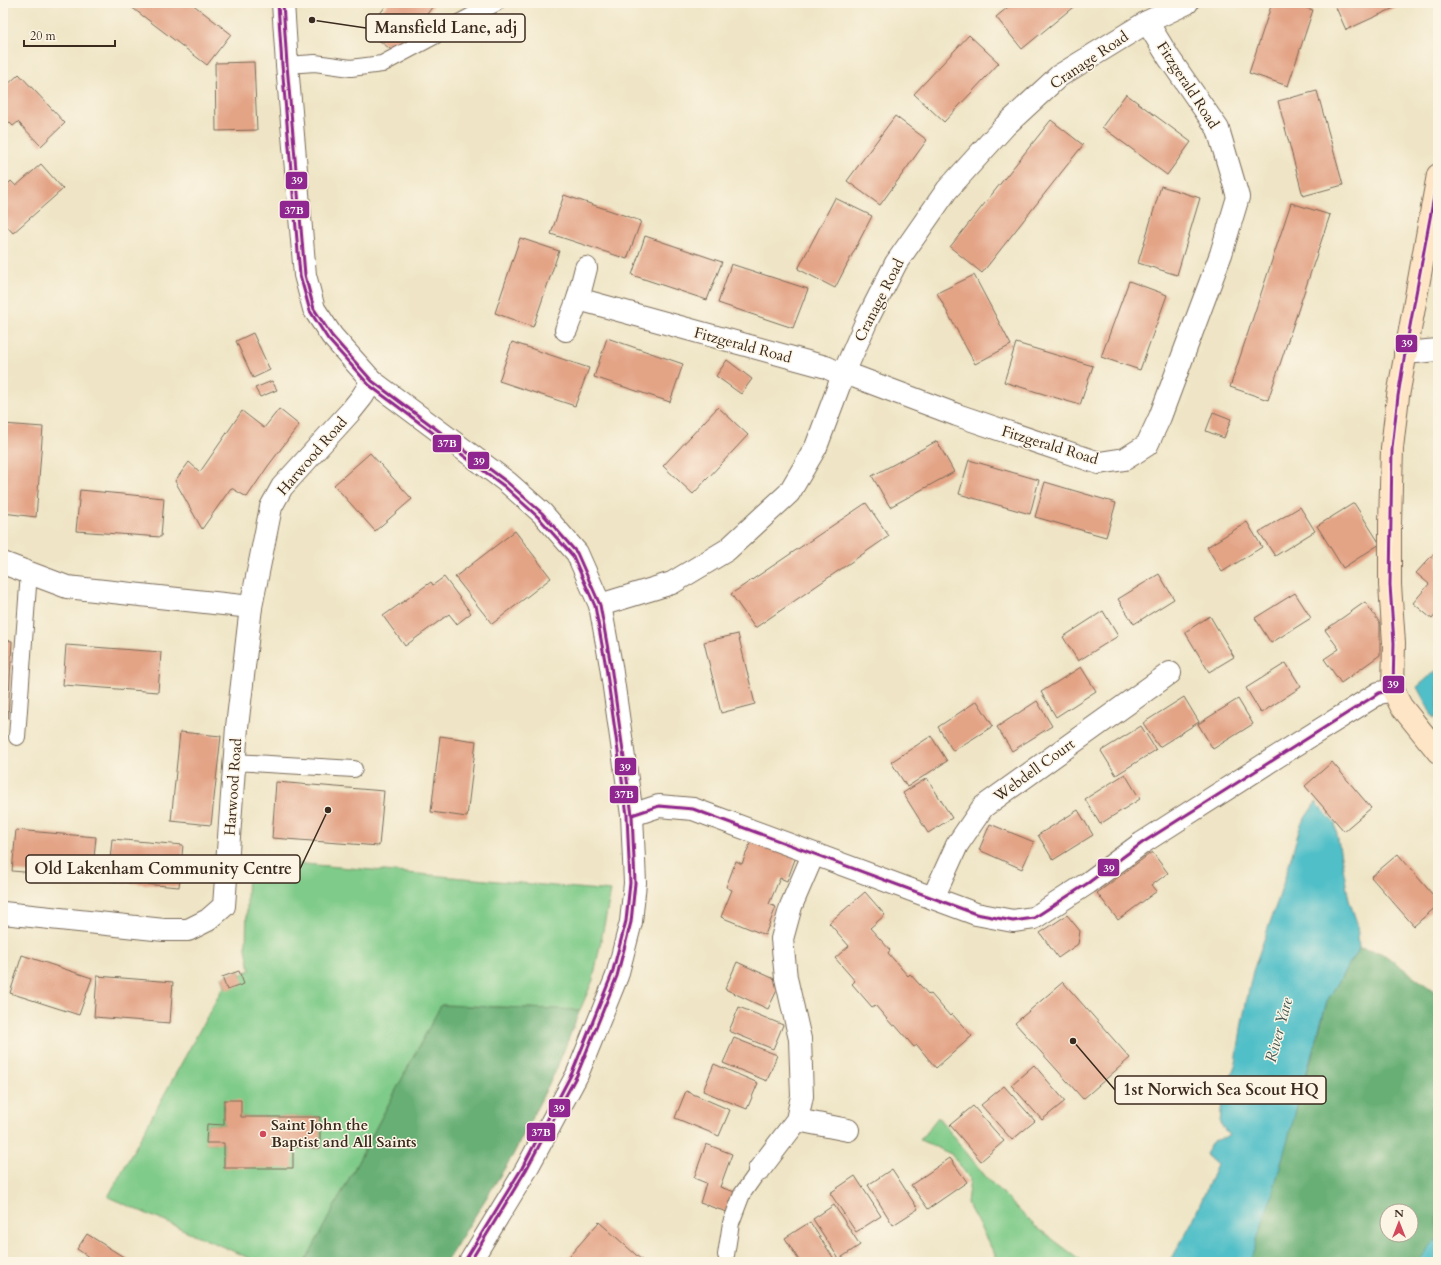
<svg xmlns="http://www.w3.org/2000/svg" width="1441" height="1265" font-family="Cardo,serif">
<rect width="100%" height="100%" fill="#fcf5e5"/>
<filter id="ink" filterUnits="userSpaceOnUse"><feTurbulence type="fractalNoise" baseFrequency=".025" numOctaves="2"/><feDisplacementMap in="SourceGraphic" scale="8" xChannelSelector="R" yChannelSelector="G"/><feConvolveMatrix kernelMatrix="1 2 1 2 8 2 1 2 1" color-interpolation-filters="sRGB"/></filter>
<filter id="wash" filterUnits="userSpaceOnUse"><feTurbulence type="fractalNoise" baseFrequency=".012" numOctaves="4" result="noise"/><feDisplacementMap in="SourceGraphic" scale="16" xChannelSelector="R" yChannelSelector="G"/><feGaussianBlur stdDeviation="0.9" result="paint"/><feColorMatrix in="noise" values="0 0 0 0 0 0 0 0 0 0 0 0 0 0 0 0 0 1.4 0 .05"/><feComposite in="paint" operator="in"/></filter>
<g filter="url(#wash)">
<rect width="100%" height="100%" fill="#efe5c6"/>
<g fill="#7fcb89" stroke="#5d7a54" fill-rule="evenodd">
<path d="M248,859L611,891L593,980L580,1010L441,1005L305,1262H258L108,1197L220,993L225,986L222,977L239,971L241,975L250,970L246,948ZM224,1100L241,1117H320V1148L293,1147L224,1168V1143H206L207,1124L224,1125Z"/>
<path d="M938,1117L986,1177L1035,1226L1083,1262H999L967,1203L970,1179L951,1154L920,1140Z"/>
</g>
<g fill="#67af75" stroke="#516c4a" fill-rule="evenodd">
<path d="M1359,948L1382,953L1438,994V1262H1249L1316,1043L1327,1001ZM1387,1211H1411V1235H1387Z"/>
<path d="M441,1005L580,1010L556,1070L513,1155L446,1262H305Z"/>
</g>
<g fill="#51bfc8" stroke="#467473">
<path d="M1438,669V716L1434,719L1417,687Z"/>
<path d="M1316,802L1335,824L1349,900L1357,923L1359,948L1327,1001L1272,1195L1250,1262H1170L1193,1220L1217,1165L1205,1154L1213,1141L1229,1136L1220,1123L1222,1100L1236,1063L1242,1022L1253,971L1280,894L1301,824Z"/>
<path d="M1438,1239V1262H1417L1431,1245Z"/>
</g>
<g id="blocks">
<g fill="#e3a385">
<path d="M126,3H191L231,34L207,65Z"/>
<path d="M388,3H435L398,55L367,31Z"/>
<path d="M1013,3H1078L1022,49L996,17Z"/>
<path d="M1272,3H1291L1313,10L1288,86L1249,73Z"/>
<path d="M1334,3H1405L1346,30Z"/>
<path d="M969,35L999,63L944,122L914,94Z"/>
<path d="M254,62L257,130L216,131L215,63Z"/>
<path d="M19,74L65,123L41,146L18,122L13,126L3,116V89Z"/>
<path d="M1317,91L1343,185L1303,196L1278,101Z"/>
<path d="M1126,94L1191,142L1167,175L1102,127Z"/>
<path d="M895,116L927,140L880,205L847,181Z"/>
<path d="M1051,120L1083,145L982,273L950,247Z"/>
<path d="M41,164L63,189L13,233L3,222V189L11,181L16,186Z"/>
<path d="M1161,186L1200,198L1177,275L1138,263Z"/>
<path d="M564,195L641,221L627,259L551,234Z"/>
<path d="M835,198L872,216L835,288L798,269Z"/>
<path d="M1291,203L1330,215L1268,400L1230,387Z"/>
<path d="M645,236L722,262L707,300L632,275Z"/>
<path d="M520,238L559,251L533,327L495,313Z"/>
<path d="M731,264L808,289L793,328L718,303Z"/>
<path d="M974,275L1011,345L975,364L937,293Z"/>
<path d="M1129,281L1167,295L1140,370L1101,357Z"/>
<path d="M253,333L270,370L253,378L236,341Z"/>
<path d="M607,338L683,364L670,402L594,377Z"/>
<path d="M512,342L589,368L575,406L499,381Z"/>
<path d="M1016,343L1093,366L1080,405L1004,382Z"/>
<path d="M727,360L752,379L741,394L716,376Z"/>
<path d="M272,381L277,390L260,397L255,388Z"/>
<path d="M718,407L748,435L693,494L663,466Z"/>
<path d="M279,409L299,425L268,466L247,497L231,488L202,529L175,481L189,462L200,472L242,411L264,428Z"/>
<path d="M1213,412L1231,419L1224,438L1206,431Z"/>
<path d="M3,424L43,427L36,517L3,513Z"/>
<path d="M937,441L954,472L890,507L872,476Z"/>
<path d="M370,453L412,499L375,531L334,485Z"/>
<path d="M969,460L1039,480L1030,514L959,494Z"/>
<path d="M1045,482L1116,503L1106,537L1035,517Z"/>
<path d="M80,490L164,498L161,537L76,531Z"/>
<path d="M866,503L889,536L755,628L731,594Z"/>
<path d="M1354,503L1380,544L1343,568L1317,526Z"/>
<path d="M1300,507L1315,531L1275,556L1259,532Z"/>
<path d="M1247,522L1262,547L1222,572L1207,547Z"/>
<path d="M515,531L551,578L492,624L455,577Z"/>
<path d="M1438,549V612L1432,619L1413,603L1429,584L1416,573Z"/>
<path d="M1159,574L1174,599L1134,624L1118,599Z"/>
<path d="M444,577L471,613L457,624L449,614L405,646L383,616L431,582L433,585Z"/>
<path d="M1295,593L1311,618L1271,643L1255,618Z"/>
<path d="M1365,602L1380,623V655L1341,683L1324,659L1339,649L1325,630Z"/>
<path d="M1103,611L1118,636L1078,661L1063,637Z"/>
<path d="M1210,616L1234,657L1209,672L1185,632Z"/>
<path d="M738,634L755,704L721,713L704,642Z"/>
<path d="M3,640L12,641L8,718H3Z"/>
<path d="M66,645L161,652L158,692L63,685Z"/>
<path d="M1286,663L1301,687L1261,713L1246,688Z"/>
<path d="M1081,667L1096,691L1056,717L1041,692Z"/>
<path d="M1184,697L1199,722L1159,747L1143,723Z"/>
<path d="M1238,699L1253,724L1213,749L1198,724Z"/>
<path d="M977,701L993,726L953,751L938,727Z"/>
<path d="M1037,701L1052,726L1012,751L997,727Z"/>
<path d="M1141,726L1156,750L1116,775L1101,751Z"/>
<path d="M180,732L221,736L211,825L171,821Z"/>
<path d="M440,736L476,741L467,817L431,812Z"/>
<path d="M931,736L947,761L907,787L891,762Z"/>
<path d="M1332,762L1371,808L1344,831L1305,786Z"/>
<path d="M1125,774L1140,799L1100,824L1085,799Z"/>
<path d="M927,778L952,818L928,833L903,793Z"/>
<path d="M276,782L384,791L379,846L272,838Z"/>
<path d="M1078,810L1093,835L1053,860L1038,835Z"/>
<path d="M990,824L1034,842L1022,869L979,850Z"/>
<path d="M16,830L96,837L92,878L12,871Z"/>
<path d="M753,836L797,854L787,881L780,878L769,904L776,907L765,935L721,917L732,890L726,887L736,861L742,864Z"/>
<path d="M112,839L183,845L179,887L108,881Z"/>
<path d="M1152,852L1168,873L1152,885L1157,891L1118,920L1097,893Z"/>
<path d="M1398,854L1438,901V905L1414,926L1371,877Z"/>
<path d="M865,892L885,915L870,928L890,950L888,953L908,976L910,974L929,995L931,994L950,1016L952,1014L972,1036L936,1068L917,1045L914,1047L895,1025L893,1026L875,1005L872,1007L852,984L855,981L835,958L849,946L829,923Z"/>
<path d="M1067,915L1080,931L1078,944L1058,958L1040,933Z"/>
<path d="M22,955L92,978L79,1015L10,993Z"/>
<path d="M737,962L781,982L768,1009L725,989Z"/>
<path d="M239,971L244,984L227,990L222,977Z"/>
<path d="M97,976L173,982L170,1023L94,1017Z"/>
<path d="M1063,982L1130,1058L1083,1099L1015,1023Z"/>
<path d="M739,1007L783,1025L773,1049L729,1031Z"/>
<path d="M734,1038L777,1055L767,1081L723,1063Z"/>
<path d="M714,1064L758,1083L747,1109L703,1091Z"/>
<path d="M1034,1065L1065,1101L1042,1120L1011,1085Z"/>
<path d="M1004,1086L1035,1121L1012,1140L981,1105Z"/>
<path d="M686,1091L730,1110L719,1136L675,1118Z"/>
<path d="M224,1100H241V1117H320V1148L293,1147V1168H224V1143H206L207,1124L224,1125Z"/>
<path d="M973,1106L1004,1141L981,1161L950,1125Z"/>
<path d="M706,1144L732,1154L720,1187L735,1192L727,1212L700,1203L706,1183L694,1178Z"/>
<path d="M950,1158L967,1182L928,1209L911,1185Z"/>
<path d="M892,1169L918,1209L893,1225L868,1185Z"/>
<path d="M855,1176L881,1216L856,1232L830,1193Z"/>
<path d="M834,1205L860,1245L839,1259L813,1219Z"/>
<path d="M599,1222L644,1262H564Z"/>
<path d="M810,1222L836,1262H800L785,1238Z"/>
<path d="M87,1234L122,1256L132,1262H96L77,1249Z"/>
</g>
</g>
</g>
<g filter="url(#ink)">
<use href="#blocks" fill-opacity="0" stroke="#7a6b59" stroke-width="1"/>
<g fill="none" stroke-linecap="round" stroke-linejoin="round">
<defs>
<g id="lane">
<path d="M287,65L315,63L351,68L382,64L496,3"/>
<path d="M17,737L29,572"/>
<path d="M234,762L354,769"/>
<path d="M726,1255L731,1223L742,1194L759,1170"/>
</g>
<g id="street">
<path d="M283,3L287,65L305,275L314,309L332,336L372,381L507,482L542,513L577,553L600,605L611,666L632,815L635,883L631,922L617,976L577,1075L526,1170L470,1262"/>
<path d="M586,268L578,299L826,367L843,375L856,377L957,415L1099,463L1125,459L1147,445L1160,417L1221,254L1238,197L1218,129L1169,58L1147,22"/>
<path d="M566,330L578,299"/>
<path d="M1405,353L1438,350"/>
<path d="M3,563L67,587L251,607"/>
<path d="M600,605L672,583L727,550L789,493L816,447L843,375L867,320L896,263L947,190L1005,126L1059,76L1147,22L1187,3"/>
<path d="M632,815L659,806L693,809L976,914L1013,921L1034,918L1088,883L1142,843L1278,756L1379,693L1393,690"/>
<path d="M933,898L957,845L983,807L1170,673"/>
<path d="M3,913L164,930H188L208,920L224,906L237,727L251,607L271,507L282,487L350,412L362,397L372,381"/>
<path d="M797,1120L848,1130"/>
<path d="M759,1170L797,1120L802,1096L800,1039L786,978L782,939L791,906L813,855"/>
</g>
<path id="secondary" d="M1438,175L1398,396L1392,448L1390,524V585L1394,643L1393,690L1401,706L1438,752"/>
</defs>
<use href="#lane" stroke="#7a6b59" stroke-width="18"/>
<use href="#street" stroke="#7a6b59" stroke-width="24"/>
<use href="#secondary" stroke="#7a6b59" stroke-width="24"/>
<use href="#lane" stroke="#fff" stroke-width="16"/>
<use href="#street" stroke="#fff" stroke-width="22"/>
<use href="#secondary" stroke="#fee5c5" stroke-width="22"/>
<defs>
<g id="bus-1">
<path d="M283,3L287,65L305,275L314,309L332,336L372,381L507,482L542,513L577,553L600,605L611,666L632,815L635,883L631,922L617,976L577,1075L526,1170L470,1262"/>
<path d="M632,815L659,806L693,809L976,914L1013,921L1034,918L1088,883L1142,843L1379,693L1393,690L1394,643L1390,585L1392,448L1398,396L1405,353L1438,175"/>
</g>
<path id="bus-2" d="M278,3L282,65L300,275L310,311L328,339L369,385L504,486L538,517L573,556L595,606L606,667L627,815L630,883L626,921L612,974L572,1073L522,1168L466,1259"/>
</defs>
<use href="#bus-1" stroke="#fcf5e5" stroke-width="6"/>
<use href="#bus-2" stroke="#fcf5e5" stroke-width="6"/>
<use href="#bus-1" stroke="#90268f" stroke-width="3"/>
<use href="#bus-2" stroke="#90268f" stroke-width="3"/>
</g>
</g>
<circle fill="#d1495b" stroke="#fcf5e5" stroke-width="1.5" cx="263" cy="1134" r="4"/>
<g text-anchor="middle" dominant-baseline="central" stroke-width="3" stroke-linejoin="round" paint-order="stroke">
<g font-size="15" fill="#3b2a1e" stroke="#fcf5e5">
<text transform="translate(1089 60) rotate(-34)">Cranage Road</text>
<text transform="translate(1188 85) rotate(57)">Fitzgerald Road</text>
<text transform="translate(879 300) rotate(-63)">Cranage Road</text>
<text transform="translate(743 345) rotate(15)">Fitzgerald Road</text>
<text transform="translate(1050 445) rotate(17)">Fitzgerald Road</text>
<text transform="translate(312 456) rotate(-49)">Harwood Road</text>
<text transform="translate(1034 770) rotate(-36)">Webdell Court</text>
<text transform="translate(233 787) rotate(-86)">Harwood Road</text>
</g>
<g font-size="15" font-weight="bold" fill="#3b2a1e" stroke="#fcf5e5" text-anchor="start">
<text x="271" y="1125">Saint John the<tspan x="271" dy="17">Baptist and All Saints</tspan></text>
</g>
<g font-size="16" font-style="italic" fill="#425751" stroke="#fcf5e5">
<text transform="translate(1279 1030) rotate(-75)">River Yare</text>
</g>
</g>
<path fill="none" stroke="#3b2a1e" stroke-width="1.5" d="M312 20L366 28M328 810L300 869M1073 1041L1115 1090"/>
<g fill="#3b2a1e" stroke="#fcf5e5" stroke-width="1.5">
<circle cx="312" cy="20" r="4"/>
<circle cx="328" cy="810" r="4"/>
<circle cx="1073" cy="1041" r="4"/>
</g>
<g fill="#fcf5e5" stroke="#3b2a1e" stroke-width="1.5">
<rect x="366" y="14" width="159" height="28" rx="4"/>
<rect x="26" y="855" width="274" height="28" rx="4"/>
<rect x="1115" y="1076" width="211" height="28" rx="4"/>
</g>
<g font-size="16" text-anchor="middle" font-weight="bold" fill="#3b2a1e">
<text x="446" y="33">Mansfield Lane, adj</text>
<text x="163" y="874">Old Lakenham Community Centre</text>
<text x="1221" y="1095">1st Norwich Sea Scout HQ</text>
</g>
<g stroke="#fcf5e5" stroke-width="1.5">
<rect x="285" y="171" width="23" height="19" rx="4" fill="#90268f"/>
<rect x="279" y="200" width="31" height="19" rx="4" fill="#90268f"/>
<rect x="1395" y="334" width="23" height="19" rx="4" fill="#90268f"/>
<rect x="432" y="434" width="30" height="19" rx="4" fill="#90268f"/>
<rect x="467" y="451" width="23" height="19" rx="4" fill="#90268f"/>
<rect x="1382" y="675" width="23" height="19" rx="4" fill="#90268f"/>
<rect x="614" y="757" width="23" height="19" rx="4" fill="#90268f"/>
<rect x="609" y="785" width="30" height="19" rx="4" fill="#90268f"/>
<rect x="1097" y="858" width="23" height="19" rx="4" fill="#90268f"/>
<rect x="548" y="1098" width="23" height="20" rx="4" fill="#90268f"/>
<rect x="526" y="1122" width="30" height="20" rx="4" fill="#90268f"/>
</g>
<g font-size="11" text-anchor="middle" font-weight="bold" fill="#fff">
<text x="297" y="184">39</text>
<text x="294" y="214">37B</text>
<text x="1407" y="347">39</text>
<text x="447" y="447">37B</text>
<text x="479" y="465">39</text>
<text x="1393" y="688">39</text>
<text x="625" y="771">39</text>
<text x="624" y="798">37B</text>
<text x="1109" y="872">39</text>
<text x="559" y="1112">39</text>
<text x="541" y="1136">37B</text>
</g>
<rect width="1441" height="1265" fill="none" stroke="#fcf5e5" stroke-width="16"/>
<g transform="translate(1399 1223)"><circle r="19" fill="#fcf5e5" stroke="#afa495"/>
<path d="M0-3L7 15L0 10L-7 15Z" fill="#d1495b"/>
<text y="-6" font-size="11" font-weight="bold" text-anchor="middle" fill="#3b2a1e">N</text>
</g>
<path d="M24 40v6h91v-6" fill="none" stroke="#3b2a1e" stroke-width="2"/>
<text x="30" y="40" font-size="12" fill="#3b2a1e" stroke="#fcf5e5" stroke-width="3" paint-order="stroke">20 m</text>
</svg>
